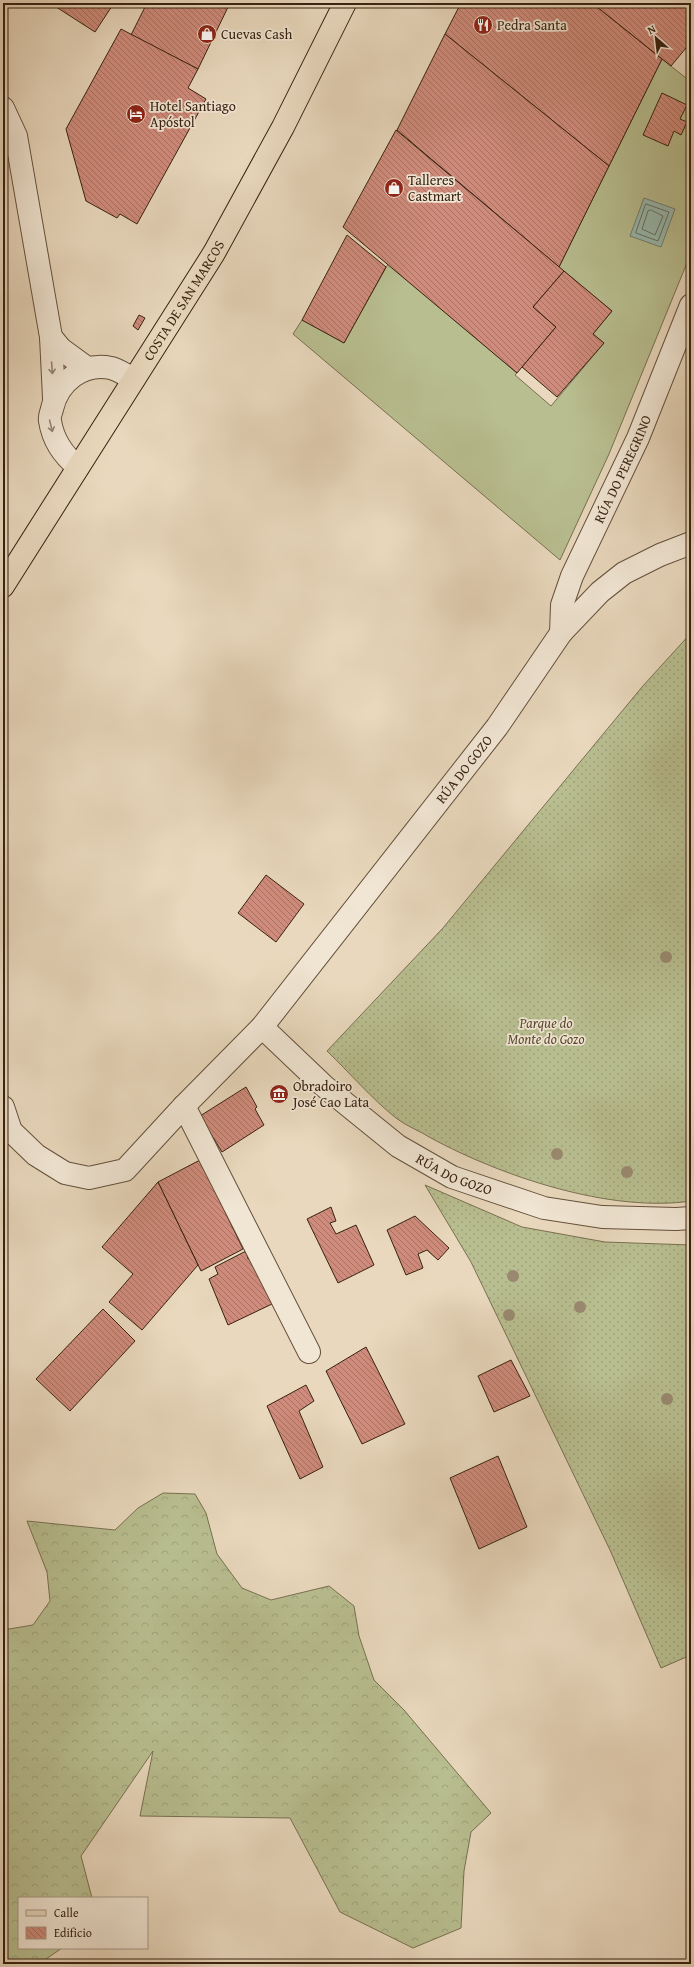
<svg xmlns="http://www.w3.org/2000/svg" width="694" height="1967" font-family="'Gentium Book Plus',serif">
<defs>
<pattern id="grass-dots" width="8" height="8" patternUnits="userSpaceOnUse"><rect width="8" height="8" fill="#b8be90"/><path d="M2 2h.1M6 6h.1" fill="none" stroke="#9fa37b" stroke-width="1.8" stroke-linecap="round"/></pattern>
<pattern id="forest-crowns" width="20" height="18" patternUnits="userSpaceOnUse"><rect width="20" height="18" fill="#b8be90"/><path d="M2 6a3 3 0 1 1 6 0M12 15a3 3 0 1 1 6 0" fill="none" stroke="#9fa37b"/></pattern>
<pattern id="building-back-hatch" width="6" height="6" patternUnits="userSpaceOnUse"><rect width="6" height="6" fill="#cf8b7b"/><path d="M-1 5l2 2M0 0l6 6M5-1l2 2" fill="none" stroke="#a97163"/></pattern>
</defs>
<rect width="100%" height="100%" fill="#e9d8bd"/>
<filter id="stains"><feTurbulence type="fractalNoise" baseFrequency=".005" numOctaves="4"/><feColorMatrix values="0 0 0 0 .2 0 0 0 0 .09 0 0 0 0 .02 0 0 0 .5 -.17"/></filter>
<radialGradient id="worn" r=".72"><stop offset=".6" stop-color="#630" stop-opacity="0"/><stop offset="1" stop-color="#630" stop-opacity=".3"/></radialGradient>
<g fill="url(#grass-dots)" stroke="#787050">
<path d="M691,633V1201C610,1213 501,1176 431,1138C420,1131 406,1126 396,1118C373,1100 349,1072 327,1051L443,928L642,687Z"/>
<path d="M425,1185L522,1227L605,1242L691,1245V1655L661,1668L610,1550L471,1262Z"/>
</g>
<path fill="url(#forest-crowns)" stroke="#787050" d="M163,1493L195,1494L206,1513L217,1554L242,1588L271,1600L329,1586L354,1606L359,1636L374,1680L404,1710L491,1813L471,1832L464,1871L461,1928L413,1948L340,1912L290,1818L140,1816L153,1751L81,1856L92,1898H19V1948H62L39,1964H3V1630L33,1625L50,1601L47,1572L27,1521L115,1530L138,1508Z"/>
<path fill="#b8be90" stroke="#787050" d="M662,59L691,82V253L609,454L560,560L293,334L302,320L344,343L388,264L517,373L515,375L551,406L604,343L593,334L612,311L559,267Z"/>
<path fill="#97bab0" stroke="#717d70" d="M644,198L675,209L661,247L630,236Z"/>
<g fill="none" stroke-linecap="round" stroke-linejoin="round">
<g stroke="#686e60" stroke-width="1">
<path d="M646,204L669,212L658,241L636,233Z"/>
<path d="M651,210L663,216L655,235L642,229L648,211Z"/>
</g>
</g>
<g fill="url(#building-back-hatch)" stroke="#382211">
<path d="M50,3H114L95,32Z"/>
<path d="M147,3H230L198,69L131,35Z"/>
<path d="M461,3H592L662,59L609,166L445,34Z"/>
<path d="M592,3H691V42L671,66Z"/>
<path d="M121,29L198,69L188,88L206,99L137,224L120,214L117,218L86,201L66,129Z"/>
<path d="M445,34L609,166L559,267L397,130Z"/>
<path d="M662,93L687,105L680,119L687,122L681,135L674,131L668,146L643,135Z"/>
<path d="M396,130L564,271L533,307L556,327L517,373L343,227Z"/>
<path d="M347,235L386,267L344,343L302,320Z"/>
<path d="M564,271L612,311L593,334L604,343L557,397L522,367L556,327L533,307Z"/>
<path d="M139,315L145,318L138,330L133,326Z"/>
<path d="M266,875L304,904L276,942L238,913Z"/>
<path d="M246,1087L257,1107L255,1109L264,1125L222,1152L200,1116Z"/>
<path d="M200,1160L243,1249L201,1271L158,1182Z"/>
<path d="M158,1182L198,1265L142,1330L109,1302L133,1274L102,1247Z"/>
<path d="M3,1199L8,1204L3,1211Z"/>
<path d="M331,1207L336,1221L330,1223L336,1234L356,1225L374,1265L338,1283L307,1219Z"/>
<path d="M415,1216L449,1248L438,1260L427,1250L418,1254L423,1268L406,1275L387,1230Z"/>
<path d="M246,1251L248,1259H252L272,1304L228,1325L209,1279L218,1274L215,1267Z"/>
<path d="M103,1309L135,1341L70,1411L36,1379Z"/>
<path d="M366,1347L405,1424L362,1444L326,1371Z"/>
<path d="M511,1360L530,1396L494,1412L478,1376Z"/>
<path d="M306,1385L314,1401L299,1411L323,1467L300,1479L267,1406Z"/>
<path d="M498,1456L527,1527L479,1549L450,1478Z"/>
</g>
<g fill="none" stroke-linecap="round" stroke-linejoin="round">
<defs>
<g id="minor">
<path d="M3,108L16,136L51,337L54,398"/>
<path d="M51,337L61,349L87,368"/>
<path d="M78,467C63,455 53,440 50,421C49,417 51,413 52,409C58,382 83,362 111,368C119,370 127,376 134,379"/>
<path id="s1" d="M561,633L562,605L572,576L638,438L691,305"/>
<path id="s2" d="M262,1027L324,1086L398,1146L452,1177L544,1208L602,1217L676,1219L691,1218"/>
<path d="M184,1106L309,1352"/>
<path id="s3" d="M3,1107L11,1131L36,1155L65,1173L89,1178L125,1170L184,1106L262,1027L497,727L561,633L600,592L624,573L660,555L691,543"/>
</g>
<g id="major">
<path id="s4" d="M3,586L214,253L283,127L345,3"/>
</g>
</defs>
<use href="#minor" stroke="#64503c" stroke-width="24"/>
<use href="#major" stroke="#382211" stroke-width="24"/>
<use href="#minor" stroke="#f1e6d4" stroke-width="22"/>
<use href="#major" stroke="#e9d8bd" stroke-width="22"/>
</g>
<g fill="#998970">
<circle cx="666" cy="957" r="6"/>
<circle cx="557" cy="1154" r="6"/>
<circle cx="627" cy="1172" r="6"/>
<circle cx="513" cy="1276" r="6"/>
<circle cx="580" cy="1307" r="6"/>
<circle cx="509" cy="1315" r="6"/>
<circle cx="667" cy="1399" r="6"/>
</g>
<defs><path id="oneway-shaft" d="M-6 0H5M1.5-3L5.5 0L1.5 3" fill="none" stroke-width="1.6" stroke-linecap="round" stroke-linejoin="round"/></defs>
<g stroke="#948472">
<use href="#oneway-shaft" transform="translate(52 368) rotate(86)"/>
<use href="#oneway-shaft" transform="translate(51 426) rotate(76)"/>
</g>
<defs>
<symbol id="restaurant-disc" viewBox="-11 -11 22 22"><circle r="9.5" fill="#8f2418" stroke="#f1e6d4"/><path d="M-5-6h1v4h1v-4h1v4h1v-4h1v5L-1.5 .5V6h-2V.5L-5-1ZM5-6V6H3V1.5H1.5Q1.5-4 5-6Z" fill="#fff"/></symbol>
<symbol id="shop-disc" viewBox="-11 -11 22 22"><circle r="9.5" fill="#8f2418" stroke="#f1e6d4"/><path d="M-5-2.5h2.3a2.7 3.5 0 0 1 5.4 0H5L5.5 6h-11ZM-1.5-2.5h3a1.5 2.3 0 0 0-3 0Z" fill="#fff"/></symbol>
<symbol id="hotel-disc" viewBox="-11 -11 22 22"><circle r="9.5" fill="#8f2418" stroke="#f1e6d4"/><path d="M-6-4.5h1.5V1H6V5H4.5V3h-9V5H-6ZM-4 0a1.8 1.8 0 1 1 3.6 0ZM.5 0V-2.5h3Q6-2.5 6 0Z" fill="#fff"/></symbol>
<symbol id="museum-disc" viewBox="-11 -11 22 22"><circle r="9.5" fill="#8f2418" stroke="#f1e6d4"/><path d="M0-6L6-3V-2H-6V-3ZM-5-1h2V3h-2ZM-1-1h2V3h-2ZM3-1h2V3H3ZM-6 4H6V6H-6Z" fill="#fff"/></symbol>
</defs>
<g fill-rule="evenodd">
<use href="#restaurant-disc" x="472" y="14" width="22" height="22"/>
<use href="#shop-disc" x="196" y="23" width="22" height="22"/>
<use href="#hotel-disc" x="125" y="103" width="22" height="22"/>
<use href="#shop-disc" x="383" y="177" width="22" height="22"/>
<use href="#museum-disc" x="268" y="1083" width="22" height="22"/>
</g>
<g text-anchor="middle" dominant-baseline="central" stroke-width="3.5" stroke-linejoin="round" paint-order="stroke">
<g font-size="14" fill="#382211" stroke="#f1e6d4" text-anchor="start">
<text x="497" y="25">Pedra Santa</text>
<text x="221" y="34">Cuevas Cash</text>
<text x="150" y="106">Hotel Santiago<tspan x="150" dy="16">Apóstol</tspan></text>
<text x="408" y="180">Talleres<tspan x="408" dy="16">Castmart</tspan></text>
<text x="293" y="1086">Obradoiro<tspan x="293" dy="16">José Cao Lata</tspan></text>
</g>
<g font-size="14" fill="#382211" stroke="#f1e6d4">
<text stroke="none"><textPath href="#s4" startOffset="338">COSTA DE SAN MARCOS</textPath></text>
<text stroke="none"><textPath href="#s1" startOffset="177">RÚA DO PEREGRINO</textPath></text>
<text stroke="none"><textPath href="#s3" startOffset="681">RÚA DO GOZO</textPath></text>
<text stroke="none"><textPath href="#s2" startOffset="244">RÚA DO GOZO</textPath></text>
</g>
<g font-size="14" font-style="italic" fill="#584931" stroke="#f1e6d4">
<text x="546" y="1023">Parque do<tspan x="546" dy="16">Monte do Gozo</tspan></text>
</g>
</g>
<rect width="694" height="1967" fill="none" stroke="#e9d8bd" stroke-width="16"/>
<rect x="4" y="4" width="686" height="1959" fill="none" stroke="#382211" stroke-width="2"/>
<rect x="8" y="8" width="678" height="1951" fill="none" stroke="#382211"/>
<rect x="18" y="1897" width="130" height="52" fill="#f1e6d4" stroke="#a79886"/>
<rect x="26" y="1910" width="20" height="6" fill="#e9d8bd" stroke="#a79886"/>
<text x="54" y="1917" font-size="12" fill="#382211">Calle</text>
<rect x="26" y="1927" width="20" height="12" fill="url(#building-back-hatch)" stroke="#a79886"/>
<text x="54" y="1937" font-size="12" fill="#382211">Edificio</text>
<g transform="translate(656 38) rotate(332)" stroke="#f1e6d4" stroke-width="3" paint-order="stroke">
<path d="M0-3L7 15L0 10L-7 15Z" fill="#382211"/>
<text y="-6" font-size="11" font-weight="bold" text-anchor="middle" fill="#382211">N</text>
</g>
<rect width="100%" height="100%" filter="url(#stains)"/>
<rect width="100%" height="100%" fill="url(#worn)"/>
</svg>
